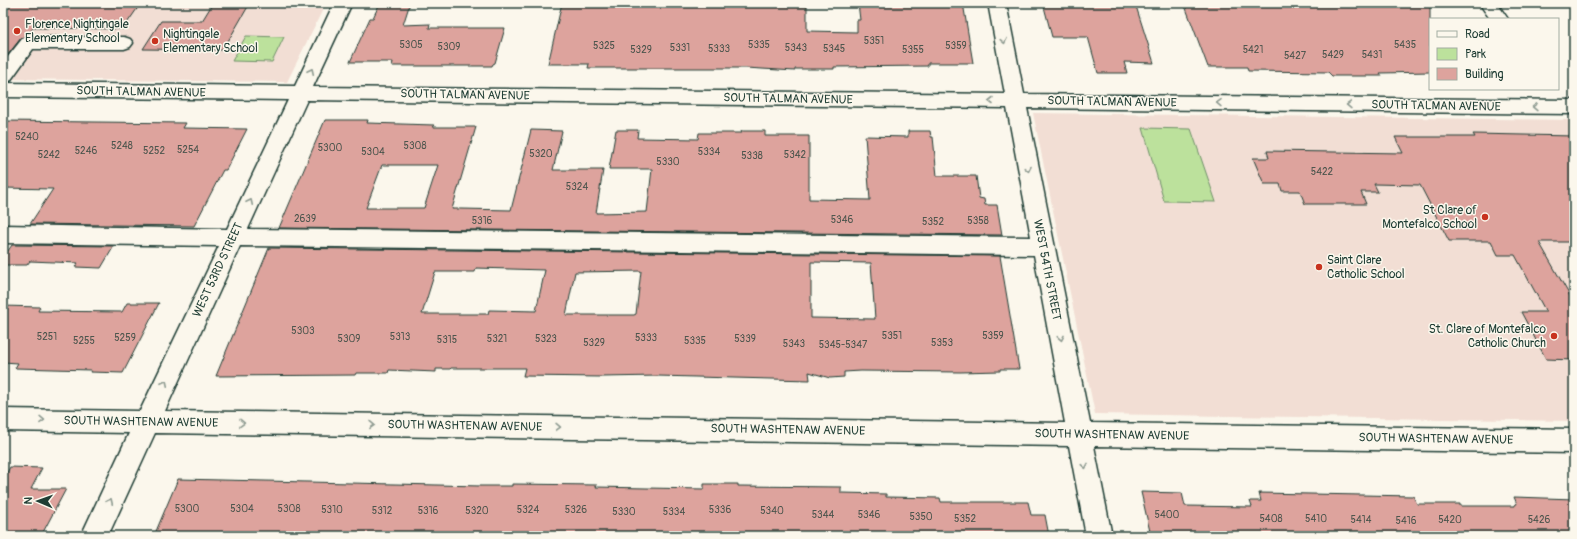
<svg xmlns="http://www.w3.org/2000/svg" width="1577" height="539" font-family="Pangolin,sans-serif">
<rect width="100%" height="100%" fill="#fbf7ec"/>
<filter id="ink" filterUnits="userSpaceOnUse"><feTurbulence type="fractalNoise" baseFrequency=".025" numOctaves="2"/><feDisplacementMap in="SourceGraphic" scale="8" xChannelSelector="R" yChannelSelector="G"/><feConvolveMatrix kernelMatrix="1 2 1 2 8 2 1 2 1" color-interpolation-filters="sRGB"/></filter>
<g filter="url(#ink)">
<g fill="#f2ded4">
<path d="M3,3H326L287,82L3,79Z"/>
<path d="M1033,113L1574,120V421L1095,414Z"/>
</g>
<g fill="#bce19c" stroke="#6e8f68">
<path d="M246,36L284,37L272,62L232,61Z"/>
<path d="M1143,128L1191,129L1216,202L1164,201Z"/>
</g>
<g fill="#dda39d" stroke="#1f3d34" fill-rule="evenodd">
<path d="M3,3H141L123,29L33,28L27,36L21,38L3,61Z"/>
<path d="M213,3H250L223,50L143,49L161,21H202Z"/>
<path d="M380,3H410L403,25L430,24L429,28H505L495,63L493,64L492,66H392L393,62H350L370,18H373Z"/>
<path d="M562,3H807V31L857,32V20H860L858,3H963L973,63H928V66L834,67V69H795V71L746,68H588L589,64H548Z"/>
<path d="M1043,3H1135L1154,63L1124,62L1127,73H1098L1088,37H1052Z"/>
<path d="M1184,3H1430V72L1380,73L1382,76H1332L1328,72L1248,71L1247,67H1208Z"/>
<path d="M325,120H368L367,123L434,125L433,127H476L452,209H462L511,210L531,130L562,131L553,170H603L596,213L647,212L652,169H609L616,130H638L637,138L698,139L699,133H742L741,131H765V136H809V199L870,200L865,136L908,137V131H930L931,137H933L937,176H976L979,198L984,199L985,205H997L1002,235L279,228ZM382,165H438L424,208H366Z"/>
<path d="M3,121L186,123L183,128L247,129L226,170H223L194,226L30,224L53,189L3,188Z"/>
<path d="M1473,134L1574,136V242H1539L1574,303V362L1573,360L1546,359L1521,312H1546L1515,255H1498L1491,241H1449L1420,185L1374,184L1378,192H1361L1366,204H1305L1300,191H1282L1280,184H1264L1253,158H1269L1267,151L1403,153L1395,137H1475Z"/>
<path d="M12,245L114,246L101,268L75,267L78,263L30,261L27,265H3V258Z"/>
<path d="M269,248L1000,256L1019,369H1000V371L960,372L861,371L844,372V377L830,378L809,372L810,380L658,376L602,377L523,376L525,368H451L450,369H436V372L389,370L388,373H356L355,375L216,376ZM811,262L871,263L875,319L811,318ZM476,268L545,270L536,311L489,310L488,314H422L435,272H475ZM641,271L636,314L634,315H566L575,272Z"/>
<path d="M127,303H159L123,373L90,372L91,370L15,368L18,363L3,362V306L40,307L38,311L122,312Z"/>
<path d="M10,467L42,468L31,489H66L41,536H3V480Z"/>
<path d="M178,479L480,486H512V484L597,485L596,487L646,488L704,489V484H738V486L841,487V493L886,494V497L940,498L941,502H1028L1031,515H1045L1049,536H154Z"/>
<path d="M1141,492L1182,493L1185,506L1252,507L1250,501H1261L1259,493L1413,496L1417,504H1460V506H1515V504H1517L1514,497L1574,499V536H1151Z"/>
</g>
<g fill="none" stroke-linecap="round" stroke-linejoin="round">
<defs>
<g id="minor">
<path d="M334,3H352L313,87L1005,94L988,3H1006L1024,94L1574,100V114L1027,108L1090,423L1574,429V453L1094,446L1112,536H1086L1069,446L155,433L108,536H81L129,433L3,431V409L140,411L219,246L3,243V225L227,229L288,100L3,97V83L295,86ZM307,100L1007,108L1031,237L248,229ZM240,246L1034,255L1065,423L165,411Z"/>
<path d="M1479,3H1497L1508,19H1490Z"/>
<path d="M28,37H124L130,39L133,43L130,47L124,49H33L10,81L3,82V63L22,39Z"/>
</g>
</defs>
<use href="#minor" stroke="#1f3d34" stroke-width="3"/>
<use href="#minor" fill="#fbf7ec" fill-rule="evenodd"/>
</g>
<defs><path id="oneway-chevron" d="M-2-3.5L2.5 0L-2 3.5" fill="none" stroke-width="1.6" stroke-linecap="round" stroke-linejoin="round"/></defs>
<g stroke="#8d9a90">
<use href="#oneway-chevron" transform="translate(1004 41) rotate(79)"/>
<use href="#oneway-chevron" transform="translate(311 71) rotate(-65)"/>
<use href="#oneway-chevron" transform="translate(991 101) rotate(-180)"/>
<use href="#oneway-chevron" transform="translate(1219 103) rotate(-179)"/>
<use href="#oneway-chevron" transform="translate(1349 105) rotate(-179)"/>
<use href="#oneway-chevron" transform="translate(1535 107) rotate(-179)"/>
<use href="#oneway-chevron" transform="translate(1028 169) rotate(79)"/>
<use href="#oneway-chevron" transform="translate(250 202) rotate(-65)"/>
<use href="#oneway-chevron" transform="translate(1061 338) rotate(79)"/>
<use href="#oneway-chevron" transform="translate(165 383) rotate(-65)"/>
<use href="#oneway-chevron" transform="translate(42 420) rotate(1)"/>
<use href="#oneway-chevron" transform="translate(242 423) rotate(1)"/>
<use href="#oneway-chevron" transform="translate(372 425) rotate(1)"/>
<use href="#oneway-chevron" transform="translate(558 427) rotate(1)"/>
<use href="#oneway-chevron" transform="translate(1085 466) rotate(79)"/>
<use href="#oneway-chevron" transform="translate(110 501) rotate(-65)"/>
</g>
</g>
<g fill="#c8321e" stroke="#fbf7ec" stroke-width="1.5">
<circle cx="17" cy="31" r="4"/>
<circle cx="155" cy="41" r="4"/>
<circle cx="1485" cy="217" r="4"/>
<circle cx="1319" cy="267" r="4"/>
<circle cx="1554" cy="336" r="4"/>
</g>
<g text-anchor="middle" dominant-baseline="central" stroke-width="3" stroke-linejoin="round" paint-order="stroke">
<g font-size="10" fill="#4e564e">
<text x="874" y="41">5351</text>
<text x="411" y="45">5305</text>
<text x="759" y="45">5335</text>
<text x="1405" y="45">5435</text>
<text x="604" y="46">5325</text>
<text x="956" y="46">5359</text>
<text x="449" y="47">5309</text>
<text x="680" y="48">5331</text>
<text x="796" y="48">5343</text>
<text x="719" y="49">5333</text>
<text x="834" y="49">5345</text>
<text x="641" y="50">5329</text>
<text x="913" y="50">5355</text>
<text x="1253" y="50">5421</text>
<text x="1333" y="55">5429</text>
<text x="1372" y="55">5431</text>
<text x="1295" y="56">5427</text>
<text x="27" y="137">5240</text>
<text x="122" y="146">5248</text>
<text x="415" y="146">5308</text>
<text x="330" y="148">5300</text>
<text x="188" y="150">5254</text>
<text x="86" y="151">5246</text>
<text x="154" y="151">5252</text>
<text x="373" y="152">5304</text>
<text x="709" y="152">5334</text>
<text x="541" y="154">5320</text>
<text x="49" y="155">5242</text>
<text x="795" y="155">5342</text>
<text x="752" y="156">5338</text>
<text x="668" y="162">5330</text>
<text x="1322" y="172">5422</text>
<text x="577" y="187">5324</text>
<text x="305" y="219">2639</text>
<text x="842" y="220">5346</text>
<text x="482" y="221">5316</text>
<text x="978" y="221">5358</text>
<text x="933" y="222">5352</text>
<text x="303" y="331">5303</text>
<text x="892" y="336">5351</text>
<text x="993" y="336">5359</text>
<text x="47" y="337">5251</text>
<text x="400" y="337">5313</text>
<text x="125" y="338">5259</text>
<text x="646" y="338">5333</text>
<text x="349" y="339">5309</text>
<text x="497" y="339">5321</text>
<text x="546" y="339">5323</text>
<text x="745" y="339">5339</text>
<text x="447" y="340">5315</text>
<text x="84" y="341">5255</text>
<text x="695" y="341">5335</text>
<text x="594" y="343">5329</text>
<text x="942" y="343">5353</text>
<text x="794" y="344">5343</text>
<text x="843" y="345">5345-5347</text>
<text x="187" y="509">5300</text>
<text x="242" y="509">5304</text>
<text x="289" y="509">5308</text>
<text x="332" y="510">5310</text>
<text x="528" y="510">5324</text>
<text x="576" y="510">5326</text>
<text x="720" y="510">5336</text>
<text x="382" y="511">5312</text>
<text x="428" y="511">5316</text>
<text x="477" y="511">5320</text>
<text x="772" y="511">5340</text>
<text x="624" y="512">5330</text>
<text x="674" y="512">5334</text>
<text x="823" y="515">5344</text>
<text x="869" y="515">5346</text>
<text x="1167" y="515">5400</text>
<text x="921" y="517">5350</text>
<text x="965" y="519">5352</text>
<text x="1271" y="519">5408</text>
<text x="1316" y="519">5410</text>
<text x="1361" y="520">5414</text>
<text x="1450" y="520">5420</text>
<text x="1539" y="520">5426</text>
<text x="1406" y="521">5416</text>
</g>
<g font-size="12" fill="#1f3d34" stroke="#fbf7ec" text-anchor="start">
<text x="25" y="24">Florence Nightingale<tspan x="25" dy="14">Elementary School</tspan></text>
<text x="163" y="34">Nightingale<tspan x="163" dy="14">Elementary School</tspan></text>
<text x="1477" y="210" text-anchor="end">St Clare of<tspan x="1477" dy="14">Montefalco School</tspan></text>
<text x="1327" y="260">Saint Clare<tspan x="1327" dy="14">Catholic School</tspan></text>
<text x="1546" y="329" text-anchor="end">St. Clare of Montefalco<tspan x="1546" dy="14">Catholic Church</tspan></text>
</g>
<g font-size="12" fill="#1f3d34" stroke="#fbf7ec">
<text transform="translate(141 92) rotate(1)">SOUTH TALMAN AVENUE</text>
<text transform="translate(465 95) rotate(1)">SOUTH TALMAN AVENUE</text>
<text transform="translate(788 99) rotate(1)">SOUTH TALMAN AVENUE</text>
<text transform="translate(1112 102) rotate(1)">SOUTH TALMAN AVENUE</text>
<text transform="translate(1436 106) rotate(1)">SOUTH TALMAN AVENUE</text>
<text transform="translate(218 270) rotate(-65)">WEST 53RD STREET</text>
<text transform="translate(1047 270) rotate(79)">WEST 54TH STREET</text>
<text transform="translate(141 422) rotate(1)">SOUTH WASHTENAW AVENUE</text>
<text transform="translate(465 426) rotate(1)">SOUTH WASHTENAW AVENUE</text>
<text transform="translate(788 430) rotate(1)">SOUTH WASHTENAW AVENUE</text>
<text transform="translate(1112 435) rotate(1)">SOUTH WASHTENAW AVENUE</text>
<text transform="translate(1436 439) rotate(1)">SOUTH WASHTENAW AVENUE</text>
</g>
</g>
<rect width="1577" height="539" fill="none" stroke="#fbf7ec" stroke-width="16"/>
<rect x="8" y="8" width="1561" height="523" fill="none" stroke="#1f3d34" stroke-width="1.5" filter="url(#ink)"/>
<rect x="1429" y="18" width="130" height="72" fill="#fbf7ec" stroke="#a3ada2"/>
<rect x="1437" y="31" width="20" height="6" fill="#fbf7ec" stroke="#a3ada2"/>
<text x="1465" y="38" font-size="12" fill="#1f3d34">Road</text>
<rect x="1437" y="48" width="20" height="12" fill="#bce19c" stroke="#a3ada2"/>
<text x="1465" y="58" font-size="12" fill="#1f3d34">Park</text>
<rect x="1437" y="68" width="20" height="12" fill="#dda39d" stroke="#a3ada2"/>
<text x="1465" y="78" font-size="12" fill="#1f3d34">Building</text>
<g transform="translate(38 501) rotate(272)" stroke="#fbf7ec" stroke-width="3" paint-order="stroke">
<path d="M0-3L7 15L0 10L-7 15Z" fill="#1f3d34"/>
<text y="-6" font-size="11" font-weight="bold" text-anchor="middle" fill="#1f3d34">N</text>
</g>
</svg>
